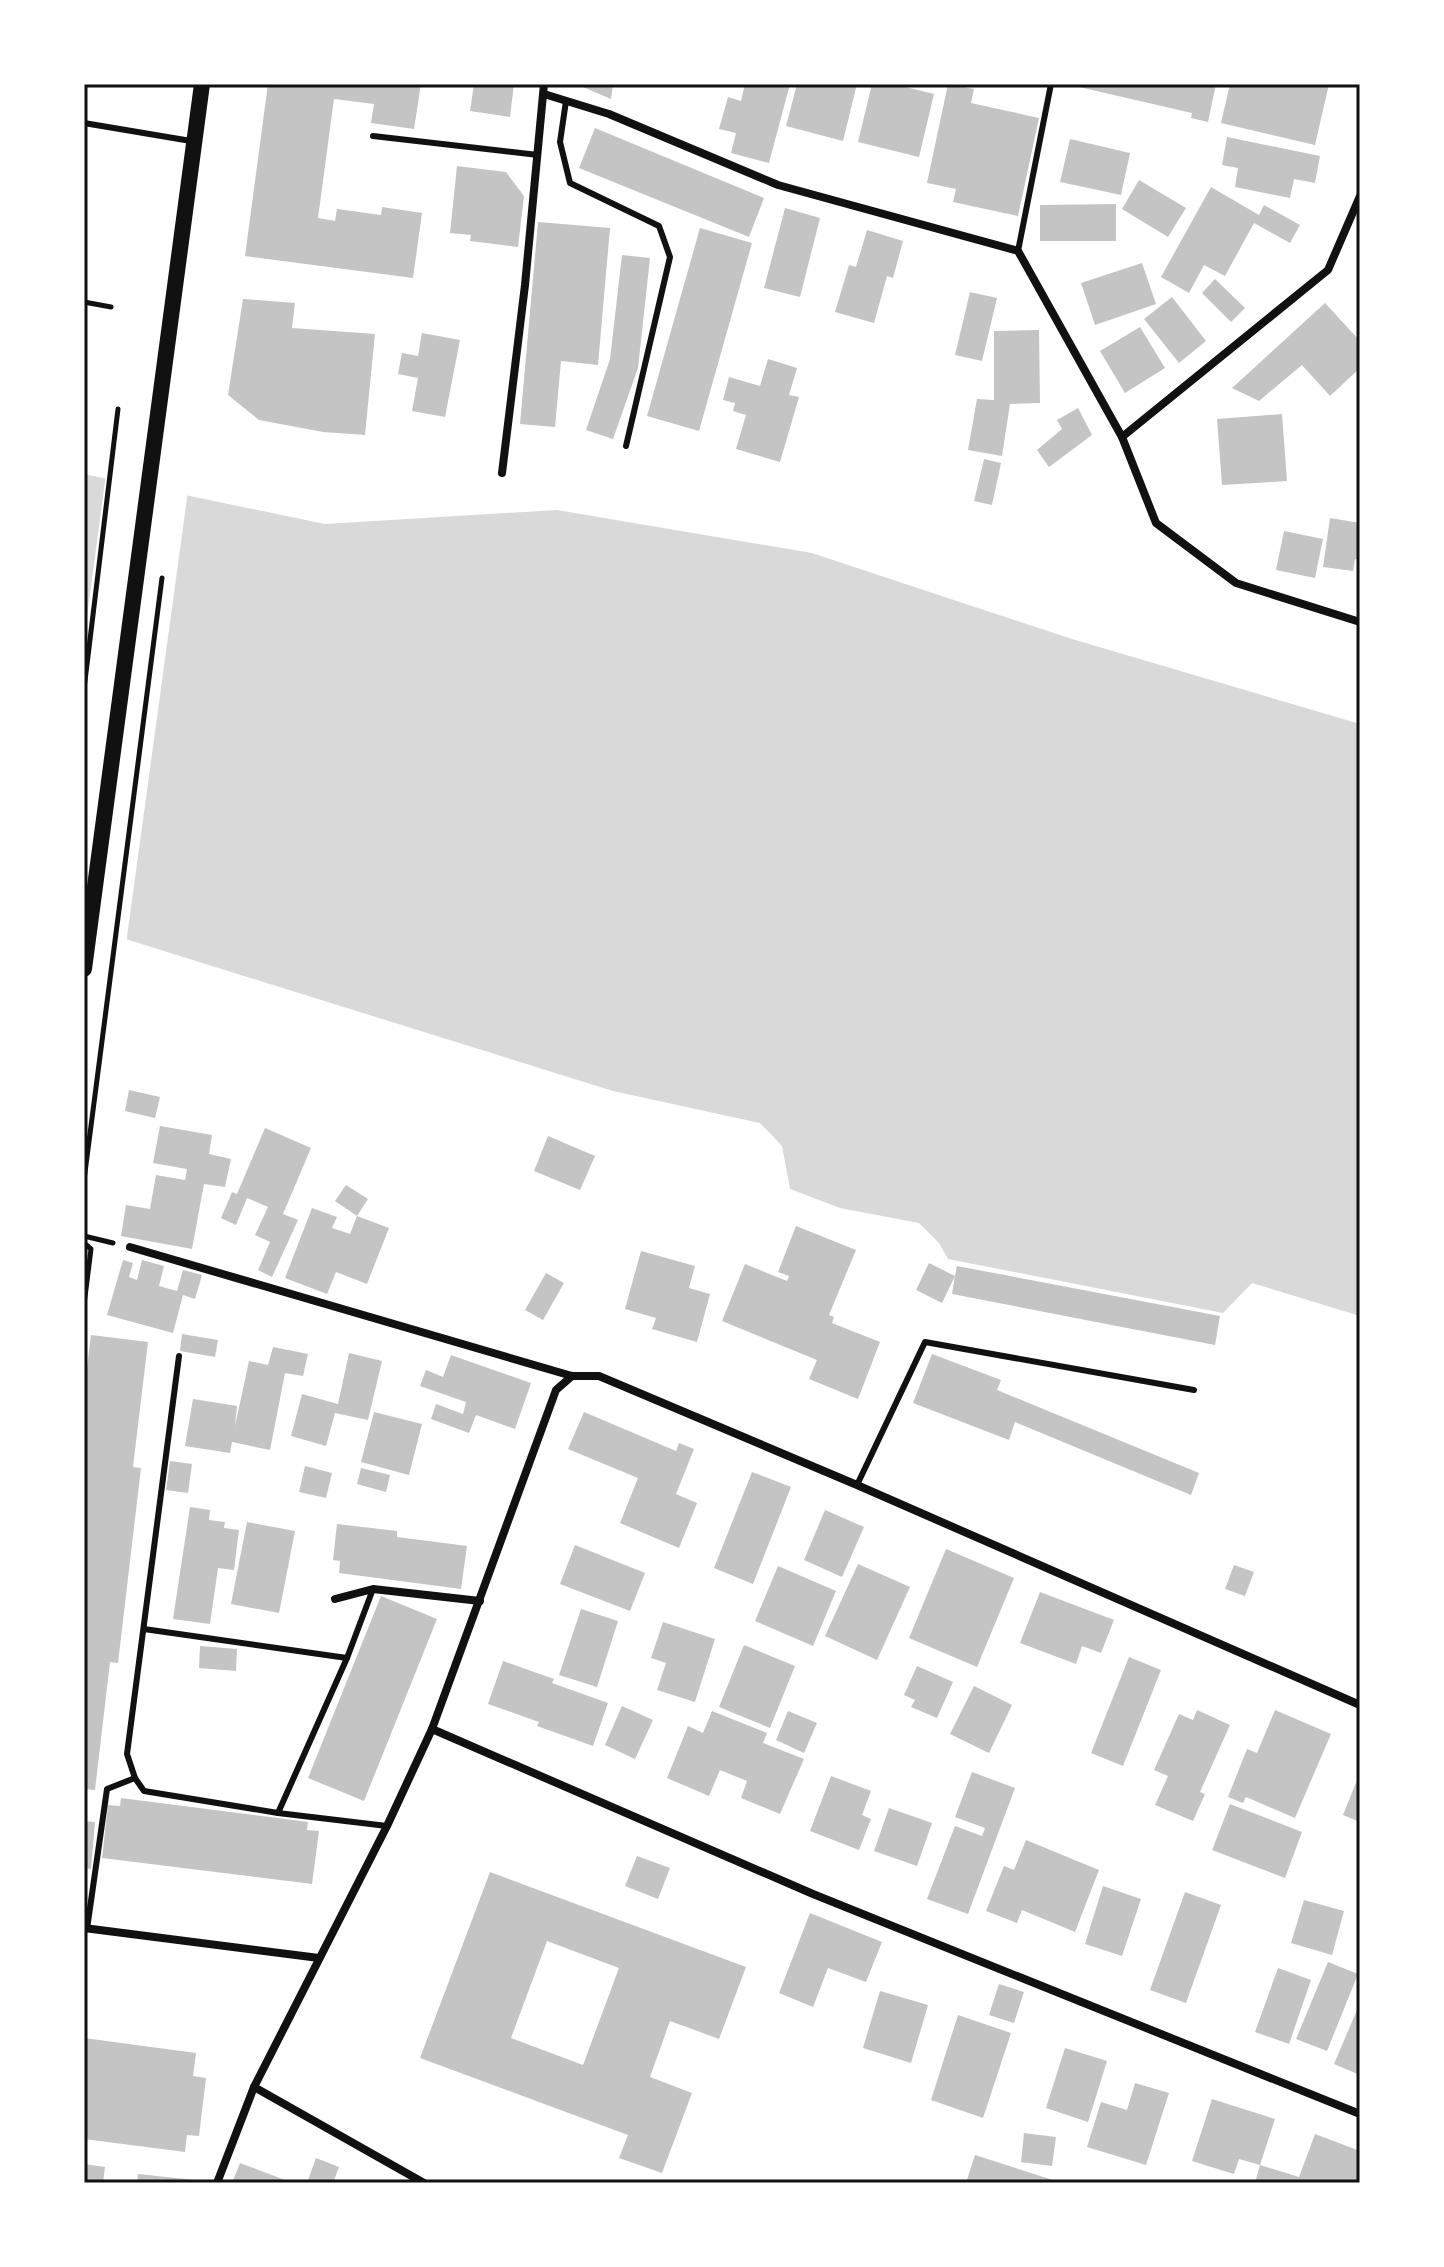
<svg xmlns="http://www.w3.org/2000/svg" width="1444" height="2267" font-family="Overpass,sans-serif">
<rect width="100%" height="100%" fill="#fff"/>
<path fill="#d9d9d9" d="M84,474L325,524L557,510L812,553L1072,639L1360,724V1316L1252,1283L1223,1313L948,1259L939,1243L919,1223L840,1208L790,1189L782,1146L760,1123L613,1091L84,926Z"/>
<path fill="#fff" d="M106,474L188,491L126,944L84,930V639Z"/>
<g fill="#c4c4c4" fill-rule="evenodd">
<path d="M268,84H421L414,129L371,123L374,104L334,99L318,218L335,221L337,209L381,215L382,207L422,213L413,278L245,256Z"/>
<path d="M474,84H514L510,117L470,111Z"/>
<path d="M576,84H613L611,99Z"/>
<path d="M745,84H790L769,163L731,153L736,133L719,129L728,97L741,101Z"/>
<path d="M797,84H857L843,141L786,126Z"/>
<path d="M872,84H894L934,94L919,157L858,142Z"/>
<path d="M948,84L974,89L971,103L1039,118L1018,216L953,202L956,189L927,183Z"/>
<path d="M1066,84H1216L1208,122L1191,118L1192,113Z"/>
<path d="M1230,84H1329L1315,145L1221,123Z"/>
<path d="M595,128L764,198L749,237L579,168Z"/>
<path d="M1227,137L1320,156L1315,183L1294,179L1290,198L1235,187L1238,168L1222,165Z"/>
<path d="M1070,139L1130,153L1121,195L1060,182Z"/>
<path d="M457,166L506,172L524,196L518,247L470,241L471,235L450,233Z"/>
<path d="M1139,180L1186,208L1168,237L1122,209Z"/>
<path d="M1211,187L1259,215L1264,205L1300,225L1290,243L1254,223L1225,276L1204,265L1189,293L1161,277Z"/>
<path d="M1116,204V241H1040V205Z"/>
<path d="M785,208L820,218L800,297L764,288Z"/>
<path d="M538,222L610,228L598,365L561,361L555,427L520,424Z"/>
<path d="M700,228L752,243L699,431L647,416Z"/>
<path d="M867,230L903,241L893,278L887,276L874,323L835,312L849,265L856,267Z"/>
<path d="M622,255L650,258L638,368L613,439L586,430L610,359Z"/>
<path d="M1142,263L1156,304L1095,325L1081,283Z"/>
<path d="M1215,279L1245,308L1231,322L1202,293Z"/>
<path d="M970,292L997,298L982,361L955,355Z"/>
<path d="M1172,297L1206,341L1179,363L1144,319Z"/>
<path d="M243,299L295,303L292,328L375,334L365,435L323,432L259,420L228,395Z"/>
<path d="M1325,303L1360,341V368L1330,396L1302,365L1259,401L1232,388Z"/>
<path d="M1140,327L1165,368L1125,393L1100,351Z"/>
<path d="M1039,330L1040,403L1010,404L1002,456L968,450L977,399L994,400V331Z"/>
<path d="M422,333L460,340L445,417L412,411L418,378L398,374L402,353L418,356Z"/>
<path d="M768,359L797,368L789,395L799,397L780,462L736,449L746,415L733,411L735,403L723,400L729,377L760,386Z"/>
<path d="M1078,408L1092,435L1049,467L1037,450L1062,429L1057,420Z"/>
<path d="M1282,414L1287,481L1222,485L1217,419Z"/>
<path d="M984,459L1001,463L992,505L974,501Z"/>
<path d="M1330,518L1360,523V560L1355,559L1353,571L1323,567Z"/>
<path d="M1284,531L1323,539L1315,578L1276,570Z"/>
<path d="M129,1090L160,1097L155,1118L125,1111Z"/>
<path d="M160,1126L212,1135L209,1154L231,1159L225,1187L204,1184L192,1249L121,1236L126,1205L150,1209L156,1175L185,1180L187,1169L153,1163Z"/>
<path d="M265,1128L311,1148L283,1214L298,1220L272,1277L258,1270L270,1242L255,1235L268,1207L247,1198L236,1225L221,1218L232,1192L237,1194Z"/>
<path d="M548,1136L595,1156L580,1190L534,1171Z"/>
<path d="M346,1185L368,1199L357,1216L335,1201Z"/>
<path d="M312,1208L337,1217L332,1228L350,1234L357,1216L389,1228L367,1284L336,1272L327,1294L285,1278Z"/>
<path d="M796,1226L856,1250L829,1315L834,1317L832,1323L880,1342L858,1399L809,1379L817,1360L722,1321L745,1264L787,1281L789,1276L778,1272Z"/>
<path d="M641,1251L695,1266L689,1288L710,1294L697,1342L652,1329L656,1318L625,1309Z"/>
<path d="M123,1260L133,1263L129,1277L137,1280L142,1260L164,1266L159,1286L177,1291L183,1270L202,1275L195,1299L183,1295L173,1333L107,1315Z"/>
<path d="M929,1263L955,1276L957,1266L1220,1316L1215,1345L952,1294L955,1276L942,1303L916,1290Z"/>
<path d="M546,1273L564,1283L543,1320L525,1310Z"/>
<path d="M182,1334L218,1340L215,1357L180,1351Z"/>
<path d="M91,1335L148,1342L133,1467L141,1468L118,1663L110,1662L95,1790L84,1789V1392Z"/>
<path d="M273,1347L308,1354L303,1376L285,1373L270,1450L232,1442L230,1453L185,1446L193,1399L237,1406L235,1426L249,1361L268,1365Z"/>
<path d="M349,1353L382,1361L368,1420L335,1413L326,1446L291,1436L302,1394L338,1404Z"/>
<path d="M932,1354L1001,1380L997,1390L1199,1473L1191,1495L1015,1422L1009,1440L913,1403Z"/>
<path d="M451,1355L531,1383L515,1429L476,1415L469,1433L431,1419L436,1404L463,1414L466,1402L420,1386L426,1370L443,1377Z"/>
<path d="M374,1412L422,1424L409,1475L361,1462Z"/>
<path d="M584,1412L676,1451L679,1443L694,1449L676,1494L697,1503L679,1548L620,1523L638,1478L568,1449Z"/>
<path d="M170,1461L192,1464L188,1493L166,1490Z"/>
<path d="M305,1466L332,1473L326,1498L299,1492Z"/>
<path d="M361,1468L390,1475L386,1492L357,1484Z"/>
<path d="M752,1472L791,1487L753,1584L714,1568Z"/>
<path d="M190,1507L210,1510L209,1520L225,1522L224,1528L239,1530L234,1570L218,1568L210,1624L173,1619Z"/>
<path d="M825,1510L864,1527L842,1577L804,1560Z"/>
<path d="M247,1522L295,1531L279,1613L231,1604Z"/>
<path d="M337,1524L397,1531V1537L467,1546L461,1589L339,1573L340,1561L333,1560Z"/>
<path d="M575,1545L645,1573L630,1611L560,1584Z"/>
<path d="M946,1549L1014,1578L977,1667L909,1638Z"/>
<path d="M858,1564L910,1587L877,1660L825,1636Z"/>
<path d="M1234,1565L1254,1572L1245,1596L1225,1589Z"/>
<path d="M778,1566L836,1591L813,1646L755,1621Z"/>
<path d="M1040,1592L1114,1620L1101,1653L1082,1646L1076,1664L1020,1643Z"/>
<path d="M381,1596L437,1619L364,1801L308,1778Z"/>
<path d="M581,1609L618,1621L597,1687L559,1675Z"/>
<path d="M663,1622L715,1639L695,1702L657,1690L666,1663L651,1658Z"/>
<path d="M744,1645L795,1666L770,1728L719,1707Z"/>
<path d="M200,1646L237,1649L236,1671L199,1668Z"/>
<path d="M1129,1657L1161,1670L1123,1766L1091,1753Z"/>
<path d="M503,1661L554,1679L552,1683L608,1703L593,1746L537,1726L539,1722L488,1704Z"/>
<path d="M917,1666L953,1682L937,1718L911,1707L915,1700L904,1695Z"/>
<path d="M974,1686L1012,1705L989,1753L950,1734Z"/>
<path d="M622,1706L653,1720L635,1759L605,1745Z"/>
<path d="M1197,1710L1230,1725L1200,1792L1205,1794L1193,1821L1155,1805L1168,1776L1154,1770L1179,1714L1193,1720Z"/>
<path d="M1275,1710L1331,1734L1295,1818L1246,1797L1243,1803L1228,1797L1247,1749L1257,1753Z"/>
<path d="M712,1711L767,1733L763,1743L804,1759L780,1814L741,1798L747,1781L720,1770L709,1796L667,1778L688,1726L703,1733Z"/>
<path d="M788,1711L817,1723L804,1753L776,1740Z"/>
<path d="M972,1772L1015,1788L968,1914L927,1899L955,1826L982,1836L985,1828L955,1817Z"/>
<path d="M1360,1773V1822L1343,1815Z"/>
<path d="M831,1776L871,1791L862,1815L871,1819L859,1850L810,1831Z"/>
<path d="M121,1798L308,1822L307,1830L319,1831L312,1884L102,1858L108,1805L120,1806Z"/>
<path d="M1230,1804L1302,1832L1285,1878L1212,1850Z"/>
<path d="M889,1808L932,1823L917,1866L874,1851Z"/>
<path d="M84,1821L95,1822L91,1869L84,1868Z"/>
<path d="M1026,1840L1099,1870L1075,1932L1022,1910L1017,1923L986,1911L1004,1866L1014,1870Z"/>
<path d="M637,1856L670,1868L658,1899L625,1886Z"/>
<path d="M490,1872L746,1967L719,2039L670,2021L650,2077L692,2093L662,2173L619,2158L628,2135L420,2058ZM547,1941L619,1968L583,2065L511,2038Z"/>
<path d="M1103,1886L1141,1899L1122,1956L1085,1944Z"/>
<path d="M1185,1892L1221,1905L1186,2003L1150,1990Z"/>
<path d="M1304,1900L1344,1911L1332,1955L1291,1943Z"/>
<path d="M810,1913L882,1942L866,1982L828,1968L813,2007L779,1993Z"/>
<path d="M1328,1962L1358,1974L1327,2051L1296,2039Z"/>
<path d="M1278,1968L1311,1980L1289,2044L1255,2032Z"/>
<path d="M999,1984L1024,1992L1014,2023L989,2015Z"/>
<path d="M880,1991L928,2005L911,2063L863,2048Z"/>
<path d="M1357,2010L1360,2011V2075L1334,2064Z"/>
<path d="M958,2015L1011,2033L983,2118L931,2100Z"/>
<path d="M84,2038L196,2053L193,2076L206,2078L199,2136L187,2135L185,2152L84,2139Z"/>
<path d="M1065,2048L1107,2061L1088,2122L1046,2108Z"/>
<path d="M1135,2083L1169,2093L1146,2165L1087,2147L1101,2102L1127,2110Z"/>
<path d="M1212,2099L1275,2119L1260,2165L1239,2159L1234,2174L1192,2161Z"/>
<path d="M1024,2133L1056,2137L1052,2166L1021,2162Z"/>
<path d="M1315,2134L1360,2151V2183H1255L1260,2165L1299,2177Z"/>
<path d="M975,2155L1059,2182V2183H966Z"/>
<path d="M316,2158L339,2167L333,2183H307Z"/>
<path d="M240,2163L293,2183H232Z"/>
<path d="M84,2164L105,2167L103,2183H84Z"/>
<path d="M138,2174L195,2180V2183H137Z"/>
</g>
<g fill="none" stroke-linecap="round" stroke-linejoin="round">
<g stroke="#111" stroke-width="5">
<path d="M84,302L111,307"/>
<path d="M84,689L118,409"/>
<path d="M84,1180L162,578"/>
<path d="M84,1236L113,1243"/>
<path d="M84,1243L91,1249L84,1305"/>
</g>
<g stroke="#111" stroke-width="6">
<path d="M566,101L560,142L570,183L659,226L670,257L626,446"/>
<path d="M84,123L191,141"/>
<path d="M373,136L538,155"/>
<path d="M1018,251L1051,84"/>
<path d="M179,1356L127,1754L135,1778L144,1791L278,1813L387,1826"/>
<path d="M857,1485L925,1342L1194,1390"/>
<path d="M144,1629L347,1658L373,1589"/>
<path d="M278,1813L347,1658"/>
<path d="M87,1929L107,1789L135,1778"/>
</g>
<g stroke="#111" stroke-width="8">
<path d="M544,94L609,114L778,185L1018,251L1122,437L1156,523L1236,583L1360,622"/>
<path d="M1122,437L1328,270L1360,196"/>
<path d="M502,473L525,285L544,84"/>
<path d="M130,1247L572,1376H599L857,1485L1360,1705"/>
<path d="M335,1599L373,1589L480,1601"/>
<path d="M432,1729L813,1894L1360,2114"/>
<path d="M84,1928L319,1958"/>
<path d="M254,2087L424,2183"/>
<path d="M217,2183L254,2087L387,1826L432,1729L556,1390L572,1376"/>
</g>
<path stroke="#111" stroke-width="16" d="M84,969L202,84"/>
</g>
<rect width="1444" height="2267" fill="none" stroke="#ffffff" stroke-width="172"/>
<rect x="86" y="86" width="1272" height="2095" fill="none" stroke="#111" stroke-width="3"/>
</svg>
